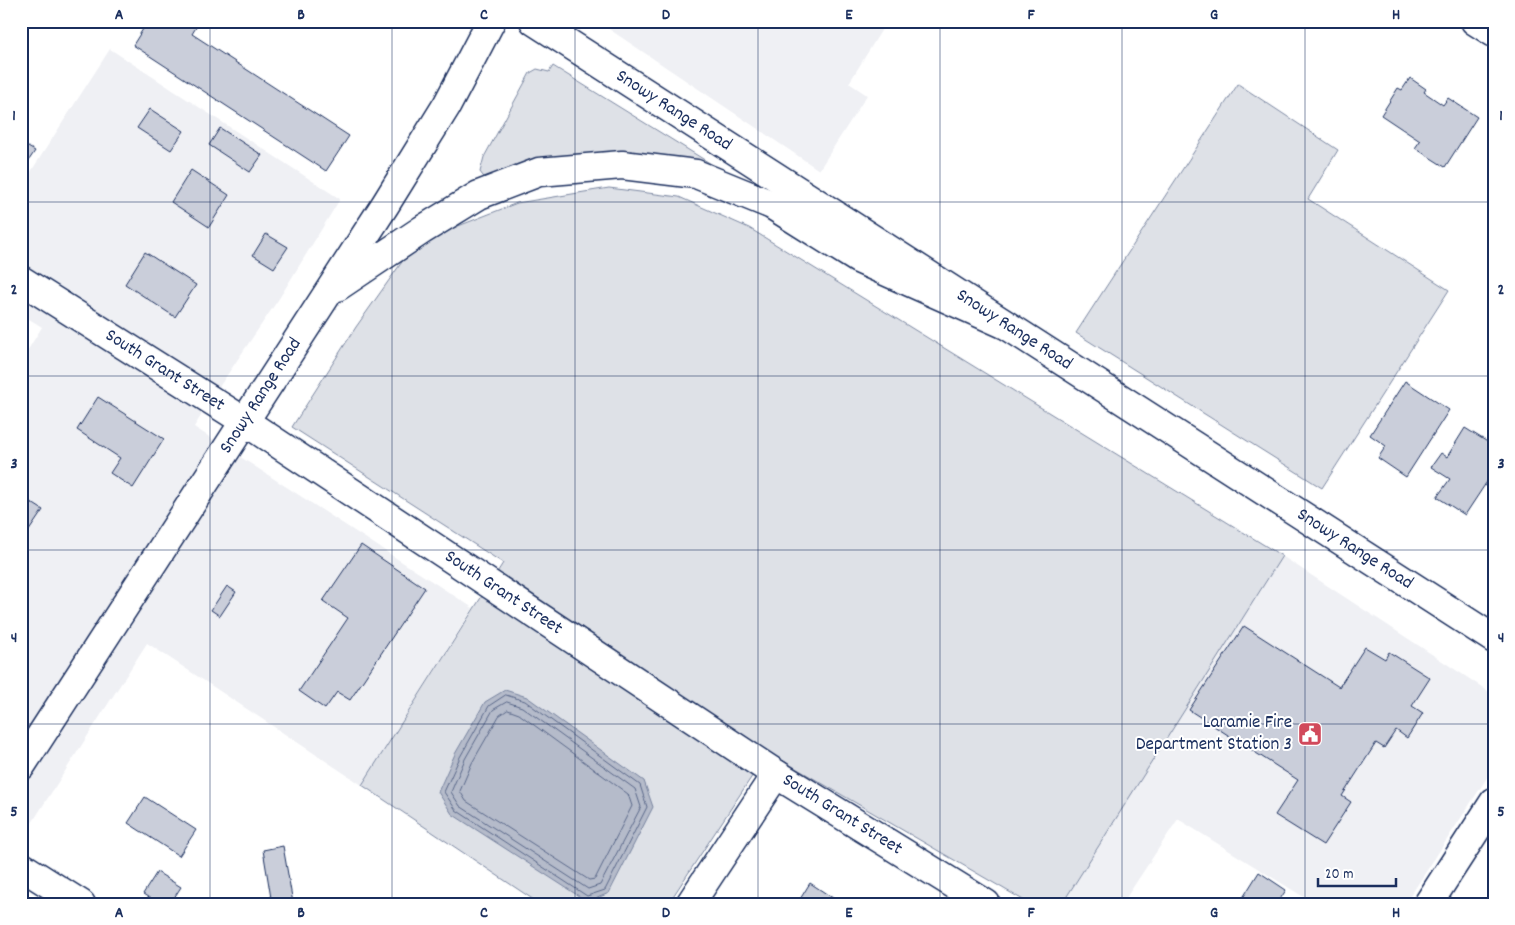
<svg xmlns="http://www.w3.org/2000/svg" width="1515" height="925" font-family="Dekko,sans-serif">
<rect width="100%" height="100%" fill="#fff"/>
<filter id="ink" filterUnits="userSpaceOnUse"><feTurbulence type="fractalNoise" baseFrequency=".02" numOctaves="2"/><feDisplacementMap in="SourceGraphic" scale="10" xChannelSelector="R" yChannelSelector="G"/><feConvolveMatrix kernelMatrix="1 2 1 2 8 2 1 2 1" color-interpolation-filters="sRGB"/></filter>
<g filter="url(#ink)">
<g fill="#eff0f4">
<path d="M597,21H887L849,83L867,95L819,170Z"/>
<path d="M110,49L340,199L280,297L217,390L194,427L473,608L362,785L147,643L21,840V361L42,327L21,314V187Z"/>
<path d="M1282,556L1494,695V767L1405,904H1315L1178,819L1122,904H1062Z"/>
</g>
<g fill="#dee1e7" stroke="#7c88a2">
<path d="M553,66L716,167L711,174L486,180L480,172L484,157L530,73L537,69L549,72Z"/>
<path d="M1238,84L1338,150L1308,199L1449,290L1322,488L1076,333Z"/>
<path d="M609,188L679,197L749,228L1282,556L1062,904H1030L768,752L668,904H540L362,785L503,563L292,427L356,327L404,259L438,234L517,203Z"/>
</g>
<path fill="#b5bbca" stroke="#77839f" d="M505,690L527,697L644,781L653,807L609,893L588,902L452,814L438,792L455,754L485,702Z"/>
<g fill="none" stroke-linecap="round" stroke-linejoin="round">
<g stroke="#596789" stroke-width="1">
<path d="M506,695L525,701L640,785L647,807L605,890L587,896L456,810L444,792L460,757L489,706Z"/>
<path d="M507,702L522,707L635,789L641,807L600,885L588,889L460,806L451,792L465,759L493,710Z"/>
<path d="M508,710L519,714L628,794L632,806L595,879L589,880L466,801L460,791L472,763L499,716Z"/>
</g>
</g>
<g fill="#caceda" stroke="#1b2f5e">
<path d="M148,21H200L192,34L349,136L326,171L133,45Z"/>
<path d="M1410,78L1426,89L1424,92L1443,105L1448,98L1477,117L1445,167L1415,148L1420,141L1381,115L1398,88L1402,90Z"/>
<path d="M150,109L184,131L171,150L137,128Z"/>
<path d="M220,128L262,155L250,172L209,145Z"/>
<path d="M21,143L35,151L21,172Z"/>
<path d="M191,170L229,195L209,227L171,202Z"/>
<path d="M266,234L288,247L274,268L253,255Z"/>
<path d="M145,252L196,285L175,317L125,284Z"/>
<path d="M1405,381L1449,410L1406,477L1378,458L1386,446L1370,435Z"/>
<path d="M98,397L164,439L133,488L110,473L120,458L77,430Z"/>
<path d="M1465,428L1494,446V471L1465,515L1437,497L1450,479L1431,467L1441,453L1447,457Z"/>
<path d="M21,496L43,510L22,541H21Z"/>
<path d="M361,545L425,588L350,700L337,692L325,709L299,691L348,618L323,601Z"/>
<path d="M227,586L236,592L220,616L211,610Z"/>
<path d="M1244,626L1339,687L1365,647L1385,659L1389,652L1430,678L1412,706L1423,713L1407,738L1396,730L1384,748L1376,743L1342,796L1351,802L1323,845L1275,815L1298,780L1189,710Z"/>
<path d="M145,797L196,830L179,856L128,823Z"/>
<path d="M283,846L293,903L272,904L263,850Z"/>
<path d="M157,872L181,887L170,904H159L143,894Z"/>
<path d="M1259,872L1286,890L1277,904H1239Z"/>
<path d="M810,883L842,904H797Z"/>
</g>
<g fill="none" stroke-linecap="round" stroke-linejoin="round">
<defs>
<g id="minor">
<path d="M1475,21L1494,33"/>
<path id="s1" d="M21,280L244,421L776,774L986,904"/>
<path d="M21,866L81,904"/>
<path d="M690,904L776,774"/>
<path d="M1428,904L1494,802"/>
</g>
<g id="secondary">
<path id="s2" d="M534,21L1494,639"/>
</g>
<g id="primary">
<path d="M337,287L422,230L479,195L539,172L622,165L696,174L772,205L858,259L1004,324"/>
<path id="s3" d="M21,766L385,205L447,105L491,21"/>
</g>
</defs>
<use href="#minor" stroke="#1b2f5e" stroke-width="31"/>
<use href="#secondary" stroke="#1b2f5e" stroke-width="31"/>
<use href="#primary" stroke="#1b2f5e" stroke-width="31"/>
<use href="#minor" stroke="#fff" stroke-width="28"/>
<use href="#secondary" stroke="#fff" stroke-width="28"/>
<use href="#primary" stroke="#fff" stroke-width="28"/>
</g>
</g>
<path fill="none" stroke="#1b2f5e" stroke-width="1" stroke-opacity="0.55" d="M210,21V904M392,21V904M575,21V904M758,21V904M940,21V904M1122,21V904M1305,21V904M21,202H1494M21,376H1494M21,550H1494M21,724H1494"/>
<defs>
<symbol id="civic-square" viewBox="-11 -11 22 22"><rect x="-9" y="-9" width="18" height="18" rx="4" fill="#d1495b" stroke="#fff"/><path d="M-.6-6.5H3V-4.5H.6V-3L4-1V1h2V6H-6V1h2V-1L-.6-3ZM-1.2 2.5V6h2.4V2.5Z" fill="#fff"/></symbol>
</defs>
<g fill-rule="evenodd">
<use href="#civic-square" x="1296" y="720" width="28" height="28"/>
</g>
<g text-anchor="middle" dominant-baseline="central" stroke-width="4" stroke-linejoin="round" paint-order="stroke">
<g font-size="19" fill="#1b2f5e" stroke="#fff">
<text stroke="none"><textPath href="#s2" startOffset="166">Snowy Range Road</textPath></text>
<text stroke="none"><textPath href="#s2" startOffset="571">Snowy Range Road</textPath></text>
<text stroke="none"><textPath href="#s1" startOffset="170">South Grant Street</textPath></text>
<text stroke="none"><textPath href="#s3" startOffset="441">Snowy Range Road</textPath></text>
<text stroke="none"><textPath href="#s2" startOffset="976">Snowy Range Road</textPath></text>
<text stroke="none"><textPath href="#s1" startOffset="575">South Grant Street</textPath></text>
<text stroke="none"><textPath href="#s1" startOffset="980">South Grant Street</textPath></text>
</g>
<g font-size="19" fill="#1b2f5e" stroke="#fff" text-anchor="end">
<text x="1292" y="723">Laramie Fire<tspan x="1292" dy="22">Department Station 3</tspan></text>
</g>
</g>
<rect width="1515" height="925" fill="none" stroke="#fff" stroke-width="55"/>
<path d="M1318 878v8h78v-8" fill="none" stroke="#1b2f5e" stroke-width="2.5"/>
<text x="1325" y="878" font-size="15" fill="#1b2f5e" stroke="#ffffff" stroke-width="4" paint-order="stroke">20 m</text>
<rect x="28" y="28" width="1460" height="870" fill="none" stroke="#1b2f5e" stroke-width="2"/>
<g font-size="16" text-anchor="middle" font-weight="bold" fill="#1b2f5e">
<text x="119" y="19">A</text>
<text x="301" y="19">B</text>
<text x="484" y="19">C</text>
<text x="666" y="19">D</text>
<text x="849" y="19">E</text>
<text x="1031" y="19">F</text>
<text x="1214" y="19">G</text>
<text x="1396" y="19">H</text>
<text x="14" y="120">1</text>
<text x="1501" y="120">1</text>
<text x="14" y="294">2</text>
<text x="1501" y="294">2</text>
<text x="14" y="468">3</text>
<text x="1501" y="468">3</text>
<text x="14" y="642">4</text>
<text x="1501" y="642">4</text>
<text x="14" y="816">5</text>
<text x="1501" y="816">5</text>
<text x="119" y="917">A</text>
<text x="301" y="917">B</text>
<text x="484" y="917">C</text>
<text x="666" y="917">D</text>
<text x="849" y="917">E</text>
<text x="1031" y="917">F</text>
<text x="1214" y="917">G</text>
<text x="1396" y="917">H</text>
</g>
</svg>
